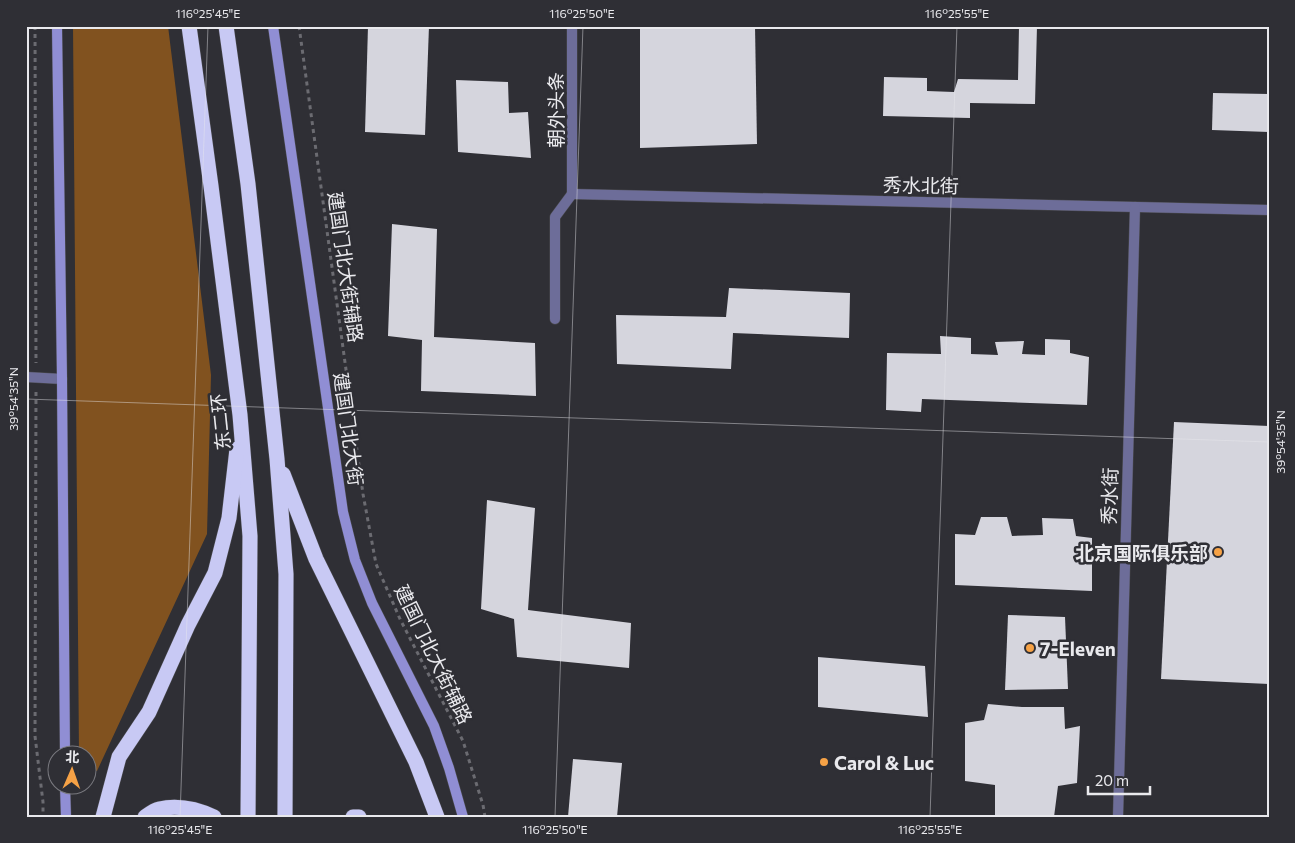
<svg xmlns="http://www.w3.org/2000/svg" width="1295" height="843" font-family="Commissioner,'Noto Sans SC',sans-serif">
<rect width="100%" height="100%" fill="#2f2f35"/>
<path fill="#81521f" d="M73,26H168L211,375L207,534L97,771L88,768V756L79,755Z"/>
<g fill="#d5d5dd">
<path d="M368,26H429L425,135L365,132Z"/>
<path d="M640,26H755L757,144L640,148Z"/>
<path d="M1019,26H1037L1035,104L970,103V118L883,116L884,77L927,78V91L954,92L958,79L1018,80Z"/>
<path d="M456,80L508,82L509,113L528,112L531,158L458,152Z"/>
<path d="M1213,93L1269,94V132L1212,130Z"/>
<path d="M392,224L437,229L434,337L535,343L536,396L421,391L422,340L388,336Z"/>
<path d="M729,288L850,293L849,338L733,333L731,369L617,364L616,315L726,317Z"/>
<path d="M940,336L971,338V354L998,355L995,342L1024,341L1022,354L1045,355V339L1070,340V353L1089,357L1087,405L922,399L921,412L886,410L887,353L941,354Z"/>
<path d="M1174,422L1269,426V684L1161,679Z"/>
<path d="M487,500L535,508L528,610L631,623L629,668L517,657L514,619L481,609Z"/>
<path d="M981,517H1007L1012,536L1043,535L1042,518L1073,519L1076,536L1092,538V591L955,585V534L975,535Z"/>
<path d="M1008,615L1065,617L1068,689L1005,690Z"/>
<path d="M818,657L925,666L928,717L818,707Z"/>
<path d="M988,704L1022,707H1064L1065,729L1080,726L1077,783L1058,786L1054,817H995V785L965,781V723L984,720Z"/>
<path d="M573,759L622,763L617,817H568Z"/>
</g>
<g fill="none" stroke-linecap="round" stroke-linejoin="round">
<defs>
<g id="street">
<path d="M572,26V194"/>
<path d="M572,194L1269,210"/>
<path d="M555,319V217L572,194"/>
<path d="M26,377L62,379"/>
<path d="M1118,817L1135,207"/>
</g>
<g id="secondary">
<path d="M57,26L62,379L65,756"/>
<path d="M273,26L343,512L355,560L372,603L434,726L449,768L463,817"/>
<path d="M65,786L66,817"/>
</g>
<g id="highway">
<path d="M189,26L211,186L240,415L250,536L248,817"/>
<path d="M226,26L248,184L277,459L286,574L285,817"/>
<path d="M283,474L316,559L416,762L437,817"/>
<path d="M103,817L119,757L149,712L188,625L215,573L229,518L237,449"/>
<path d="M145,817C149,814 154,810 159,809C177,805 197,809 214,817"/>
<path d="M353,817H359"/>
</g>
</defs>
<use href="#street" stroke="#4d4d52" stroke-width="11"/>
<use href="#secondary" stroke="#4d4d52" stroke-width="11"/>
<use href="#highway" stroke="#4d4d52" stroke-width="16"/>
<g stroke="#6b6b71" stroke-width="3" stroke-dasharray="4 4" stroke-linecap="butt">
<path d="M35,26L36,363"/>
<path d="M299,26L363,494L376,564L400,619L463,741L483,805L485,817"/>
<path d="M36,392L35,736L43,802V817"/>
</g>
<use href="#street" stroke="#6d6d99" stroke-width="10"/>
<use href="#secondary" stroke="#908ed4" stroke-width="10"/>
<use href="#highway" stroke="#c8c9f4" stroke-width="15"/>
</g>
<path fill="none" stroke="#e9e9ed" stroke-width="1" stroke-opacity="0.45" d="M26,399L1269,442M180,817L208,26M555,817L583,26M930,817L957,26"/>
<g fill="#f6a246" stroke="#2f2f35" stroke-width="2">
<circle cx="1218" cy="552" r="5"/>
<circle cx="1030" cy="648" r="5"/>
<circle cx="824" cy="762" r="5"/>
</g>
<g text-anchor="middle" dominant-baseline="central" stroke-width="5" stroke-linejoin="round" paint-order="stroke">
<g font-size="19" fill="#e9e9ed" stroke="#2f2f35">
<text transform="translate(555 110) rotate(-90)">朝外头条</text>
<text transform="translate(921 185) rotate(1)">秀水北街</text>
<text transform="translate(346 267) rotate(82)">建国门北大街辅路</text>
<text transform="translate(220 422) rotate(-96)">东二环</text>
<text transform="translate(349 429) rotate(82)">建国门北大街</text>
<text transform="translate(1109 496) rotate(-88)">秀水街</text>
<text transform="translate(434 654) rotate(64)">建国门北大街辅路</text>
</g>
<g font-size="19" font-weight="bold" fill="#e9e9ed" stroke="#2f2f35" text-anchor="start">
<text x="1208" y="552" text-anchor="end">北京国际俱乐部</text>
<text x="1040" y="648">7-Eleven</text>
<text x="834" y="762">Carol &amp; Luc</text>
</g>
</g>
<rect width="1295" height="843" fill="none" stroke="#2f2f35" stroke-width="55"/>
<g transform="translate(72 770) rotate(2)"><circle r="24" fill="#2f2f35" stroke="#79797f"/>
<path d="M0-4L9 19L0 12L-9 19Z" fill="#f6a246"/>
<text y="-8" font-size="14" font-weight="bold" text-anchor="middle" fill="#e9e9ed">北</text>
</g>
<path d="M1088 786v8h62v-8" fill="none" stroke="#e9e9ed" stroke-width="2.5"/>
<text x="1095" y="786" font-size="15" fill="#e9e9ed" stroke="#2f2f35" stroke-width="4" paint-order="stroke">20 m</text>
<rect x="28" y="28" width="1240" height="788" fill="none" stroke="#e9e9ed" stroke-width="2"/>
<g font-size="12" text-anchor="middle" fill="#e9e9ed">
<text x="208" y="18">116°25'45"E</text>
<text x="582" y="18">116°25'50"E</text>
<text x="957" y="18">116°25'55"E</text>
<text transform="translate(14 399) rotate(-90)" y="4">39°54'35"N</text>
<text transform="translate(1281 442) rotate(-90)" y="4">39°54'35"N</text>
<text x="180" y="834">116°25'45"E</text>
<text x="555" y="834">116°25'50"E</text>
<text x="930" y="834">116°25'55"E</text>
</g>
</svg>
